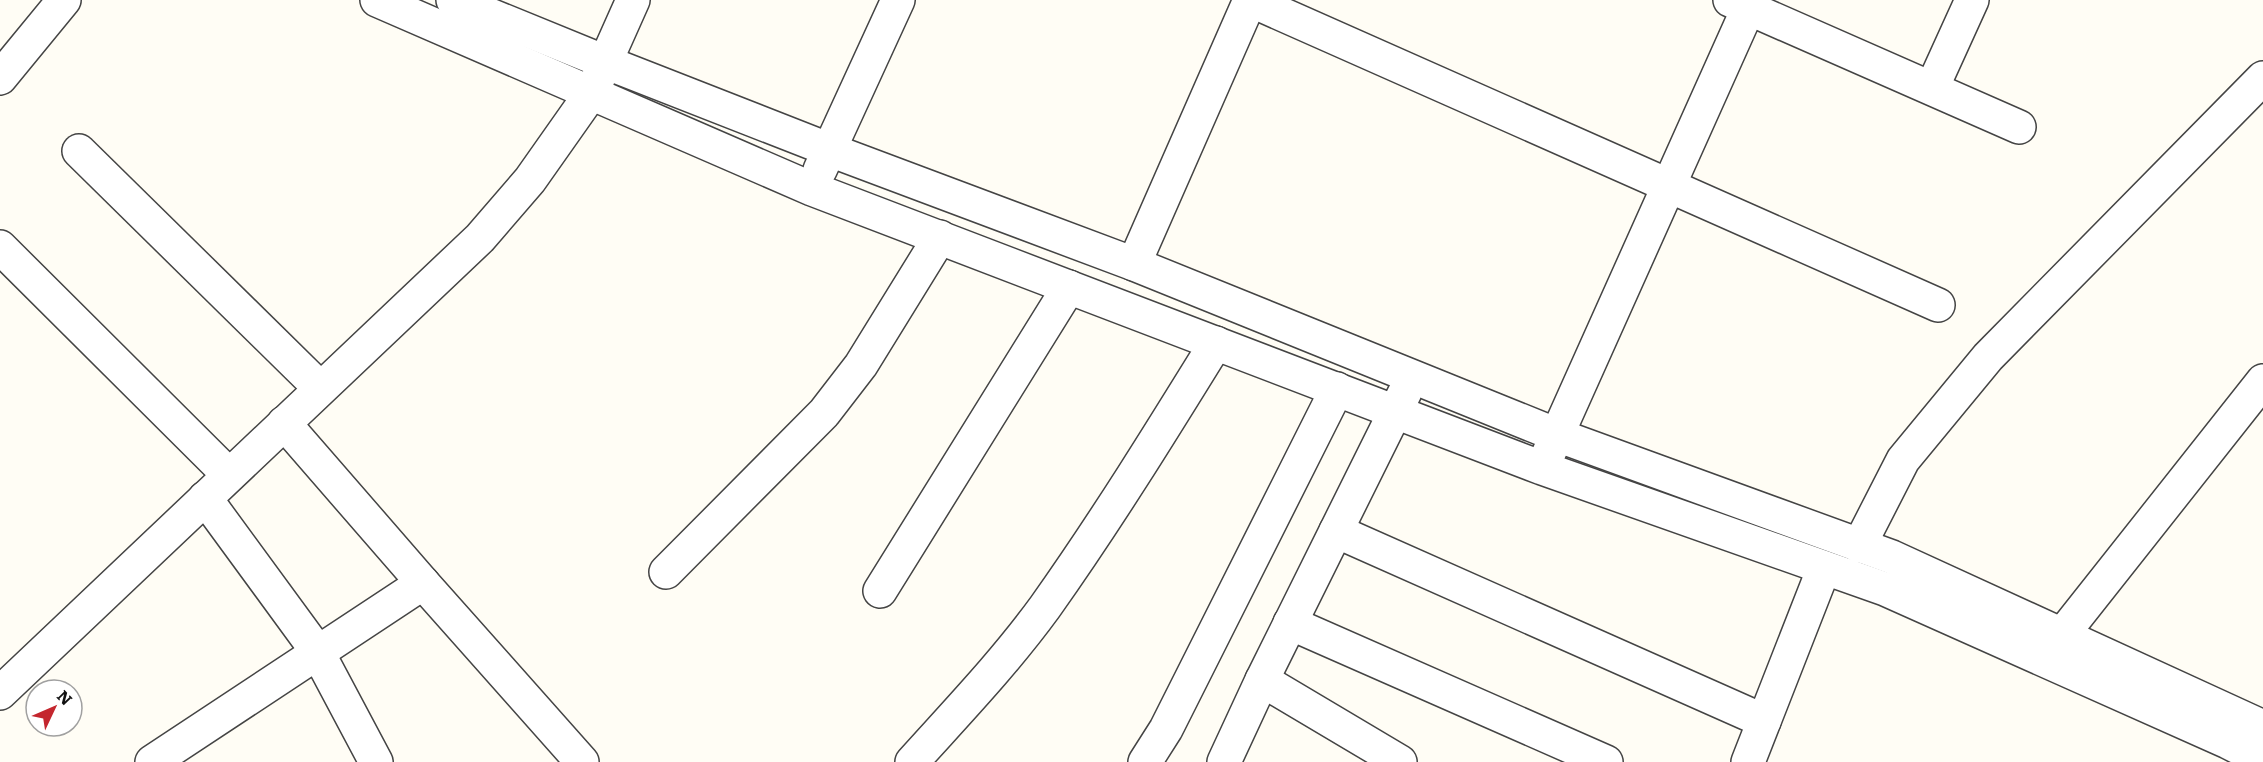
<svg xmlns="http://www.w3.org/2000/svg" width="2263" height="762" font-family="Literata,serif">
<rect width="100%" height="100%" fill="#fffdf5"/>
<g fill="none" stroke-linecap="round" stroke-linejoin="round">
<defs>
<g id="minor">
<path d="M377,0L812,189L1542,468L1885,589L2228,742L2263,760"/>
<path d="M453,0L605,62L830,150L1134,264L1557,435L1892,557L2263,727"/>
<path d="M1250,0L1938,305"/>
<path d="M1730,0L2019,127"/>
<path d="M0,78L64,0"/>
<path d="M1932,88L1972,0"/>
<path d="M79,151L320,388"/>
<path d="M820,170L898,0"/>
<path d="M0,247L229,475"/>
<path d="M1134,264L1250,0"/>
<path d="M284,423L423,583L582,762"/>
<path d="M1548,455L1752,0"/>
<path d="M205,498L317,651L376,762"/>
<path d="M1336,531L1764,721"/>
<path d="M1859,546L1903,460L1988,357L2263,78"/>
<path d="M666,572L824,413L861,365L940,237"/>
<path d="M880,591L1069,287"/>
<path d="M1290,623L1606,762"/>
<path d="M2062,635L2263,381"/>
<path d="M1262,680L1400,762"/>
<path d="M0,693L480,238L530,180L592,92L633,0"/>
<path d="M152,762L423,583"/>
<path d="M912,762C957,712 1005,662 1045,607C1106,521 1161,432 1216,343"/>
<path d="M1145,762L1166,729L1337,389"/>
<path d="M1224,762L1262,680L1405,392"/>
<path d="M1748,762L1824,568"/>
</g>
</defs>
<use href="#minor" stroke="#444" stroke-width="36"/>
<use href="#minor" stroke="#fff" stroke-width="33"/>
</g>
<g transform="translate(54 708) rotate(46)"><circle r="28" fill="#ffffff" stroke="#a0a0a0" stroke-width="1.5"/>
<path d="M0-4.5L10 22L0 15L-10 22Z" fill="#c4262e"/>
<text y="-9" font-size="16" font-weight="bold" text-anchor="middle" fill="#111111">N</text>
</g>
</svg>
